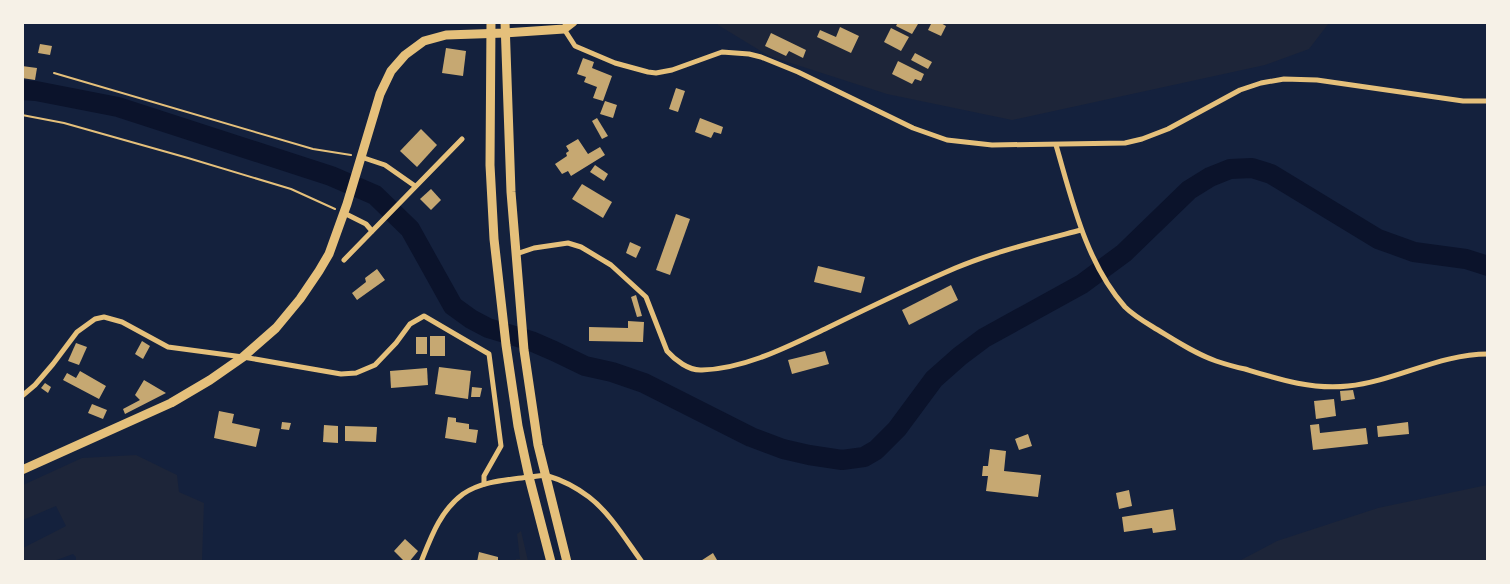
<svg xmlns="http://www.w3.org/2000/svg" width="1510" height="584" font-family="Inter,sans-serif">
<rect width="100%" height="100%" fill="#14213d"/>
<g fill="#1d2539">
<path d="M718,23H1329L1309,49L1265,65L1012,120L887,94L769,56L718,25Z"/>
<path d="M136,455L177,475L179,492L204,503L202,561H76V557L73,554L54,561H23V548L66,526L56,506L23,520V485L82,458Z"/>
<path d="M1487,485V561H1239L1277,541L1378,508Z"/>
<path d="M521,531L528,561H516V559H520L517,534Z"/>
</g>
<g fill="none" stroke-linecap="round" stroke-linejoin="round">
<path stroke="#0b132b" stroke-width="20" d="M22,90L36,91L118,107L331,176L375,195L410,229L453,306L471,319L488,328L531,341L554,351L585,366L612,372L644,383L751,437L783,449L809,455L842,460L864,457L876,450L897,429L934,379L960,356L984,338L1082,284L1124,253L1189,190L1210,177L1230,169L1252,168L1271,174L1378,239L1414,252L1466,259L1488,266"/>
</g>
<g fill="#c6a872">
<path d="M898,22H915L918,24L912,34L896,26Z"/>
<path d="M932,22H939L946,26L941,36L928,30Z"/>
<path d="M840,27L859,36L851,53L817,37L820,30L836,37Z"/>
<path d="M891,28L909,37L901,51L884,42Z"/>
<path d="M771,33L806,50L803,58L789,51L786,56L765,46Z"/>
<path d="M40,44L52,46L50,55L38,53Z"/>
<path d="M446,48L466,51L463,76L442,73Z"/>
<path d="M915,53L932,62L928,69L911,60Z"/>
<path d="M583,58L594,62L592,68L612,76L603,101L593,98L597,87L584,82L586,77L577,74Z"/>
<path d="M898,61L924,74L921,81L915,79L912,84L892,74Z"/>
<path d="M22,66L37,68L35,80L22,78Z"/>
<path d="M676,88L685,91L678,112L669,109Z"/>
<path d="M605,101L617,105L613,118L600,114Z"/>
<path d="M597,118L608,136L602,139L592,121Z"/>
<path d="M700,118L723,127L721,134L714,132L711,138L695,132Z"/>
<path d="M421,129L437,145L417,167L400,151Z"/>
<path d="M578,139L588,154L600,147L605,155L571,176L568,171L562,174L555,164L567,156L566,153L569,151L566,146Z"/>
<path d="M595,165L608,174L604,181L590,172Z"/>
<path d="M582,184L612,202L603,218L572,199Z"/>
<path d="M431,189L441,200L431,210L420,199Z"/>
<path d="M676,214L690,219L670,275L656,270Z"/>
<path d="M630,242L641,247L636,258L626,253Z"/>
<path d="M818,266L865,277L861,293L814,282Z"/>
<path d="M377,269L385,280L357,300L352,293L366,282L365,278Z"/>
<path d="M951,285L958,300L909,325L902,310Z"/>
<path d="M636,295L642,316L637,317L631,297Z"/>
<path d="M628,321L644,322L643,342L589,341V327L628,328Z"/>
<rect x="430" y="336" width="15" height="20"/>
<rect x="416" y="337" width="11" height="17"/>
<path d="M142,341L150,346L143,359L135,354Z"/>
<path d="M76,343L87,347L79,365L68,361Z"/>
<path d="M825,351L829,364L792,374L788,360Z"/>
<path d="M439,367L471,371L468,399L435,394Z"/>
<path d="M427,368L428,385L391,388L390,371Z"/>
<path d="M80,371L106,386L99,399L63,380L67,373L76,378Z"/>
<path d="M144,380L166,393L125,414L123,409L140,400L135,395Z"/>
<path d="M45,383L51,387L48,393L41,388Z"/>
<path d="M472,387L482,388L480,397H471Z"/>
<path d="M1353,390L1355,399L1341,401L1340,391Z"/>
<path d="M1334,399L1336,416L1316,419L1314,401Z"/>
<path d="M92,404L107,410L103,419L88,413Z"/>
<path d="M219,411L234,414L232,423L260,429L256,447L214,438Z"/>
<path d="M448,417L456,418V422L469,424V429L478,430L476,443L445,438Z"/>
<path d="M282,422L291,423L289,430L281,429Z"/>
<path d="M1408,422L1409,434L1378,437L1377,426Z"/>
<path d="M1319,424L1320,433L1366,428L1368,444L1313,450L1310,425Z"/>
<path d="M324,425L338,426V443L323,442Z"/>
<path d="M345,426L377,427L376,442L345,441Z"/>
<path d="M1028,434L1032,446L1019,450L1015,439Z"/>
<path d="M990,449L1006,451L1004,471L1041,475L1038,497L986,491L988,476H982L983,466H988Z"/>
<path d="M1129,490L1132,506L1119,509L1116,493Z"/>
<path d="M1173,509L1176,530L1153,533L1152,528L1124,532L1122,517Z"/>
<path d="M405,539L418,551L409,562H405L394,551Z"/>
<path d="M479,552L498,557V562H477Z"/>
<path d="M713,553L717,560L715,562H699Z"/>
</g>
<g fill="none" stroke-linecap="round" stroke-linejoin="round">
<g stroke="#e5c07b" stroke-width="2">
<path d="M54,73L313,149L351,155"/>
<path d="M22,115L64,123L188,158L291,189L335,209"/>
</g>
<g stroke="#e5c07b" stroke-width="5">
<path d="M564,29L575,46L615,63L648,72L656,73L672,70L722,52L749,54L761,57L798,72L913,128L947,140L992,145L1125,143L1142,139L1168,129L1240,90L1261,83L1284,79L1317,80L1463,101H1488"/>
<path d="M1056,145C1072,200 1086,263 1125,307C1133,315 1143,321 1153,327C1173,339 1193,353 1216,361C1225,364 1235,367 1245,369C1278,379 1312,390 1348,386C1396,381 1439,354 1488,354"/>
<path d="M361,157L385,165L415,186"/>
<path d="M344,213L366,224L372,231"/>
<path d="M516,254L534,248L568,243L581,247L611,265L646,297L667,351C675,360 689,371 702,370C745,369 789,346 827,328C866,309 905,290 944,273C988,253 1035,242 1081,230"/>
<path d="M344,260L462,139"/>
<path d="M22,396L35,385L53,364L77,332L95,319L104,317L122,322L168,347L243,357L341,374L356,373L375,365L396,343L410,324L424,316L489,354L501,446L484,476V484"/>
<path d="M421,562C431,537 440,511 463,494C482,481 507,480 529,477C535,477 542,474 548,476C562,480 577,488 589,497C610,513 626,540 642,562"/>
</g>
<path stroke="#e5c07b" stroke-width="9" d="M22,470L171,403L210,380L243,357L276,328L300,299L319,271L329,254L347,204L380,94L391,71L405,55L424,41L446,35L505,33L564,29L573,22"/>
<g stroke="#e5c07b" stroke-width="9">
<path d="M491,22L490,165L494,239L506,345L518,426L529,477L551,562"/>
<path d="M505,22L511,192L524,350L538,445L567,562"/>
</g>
</g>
<rect width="1510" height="584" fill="none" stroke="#f6f1e7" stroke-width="48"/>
</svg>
